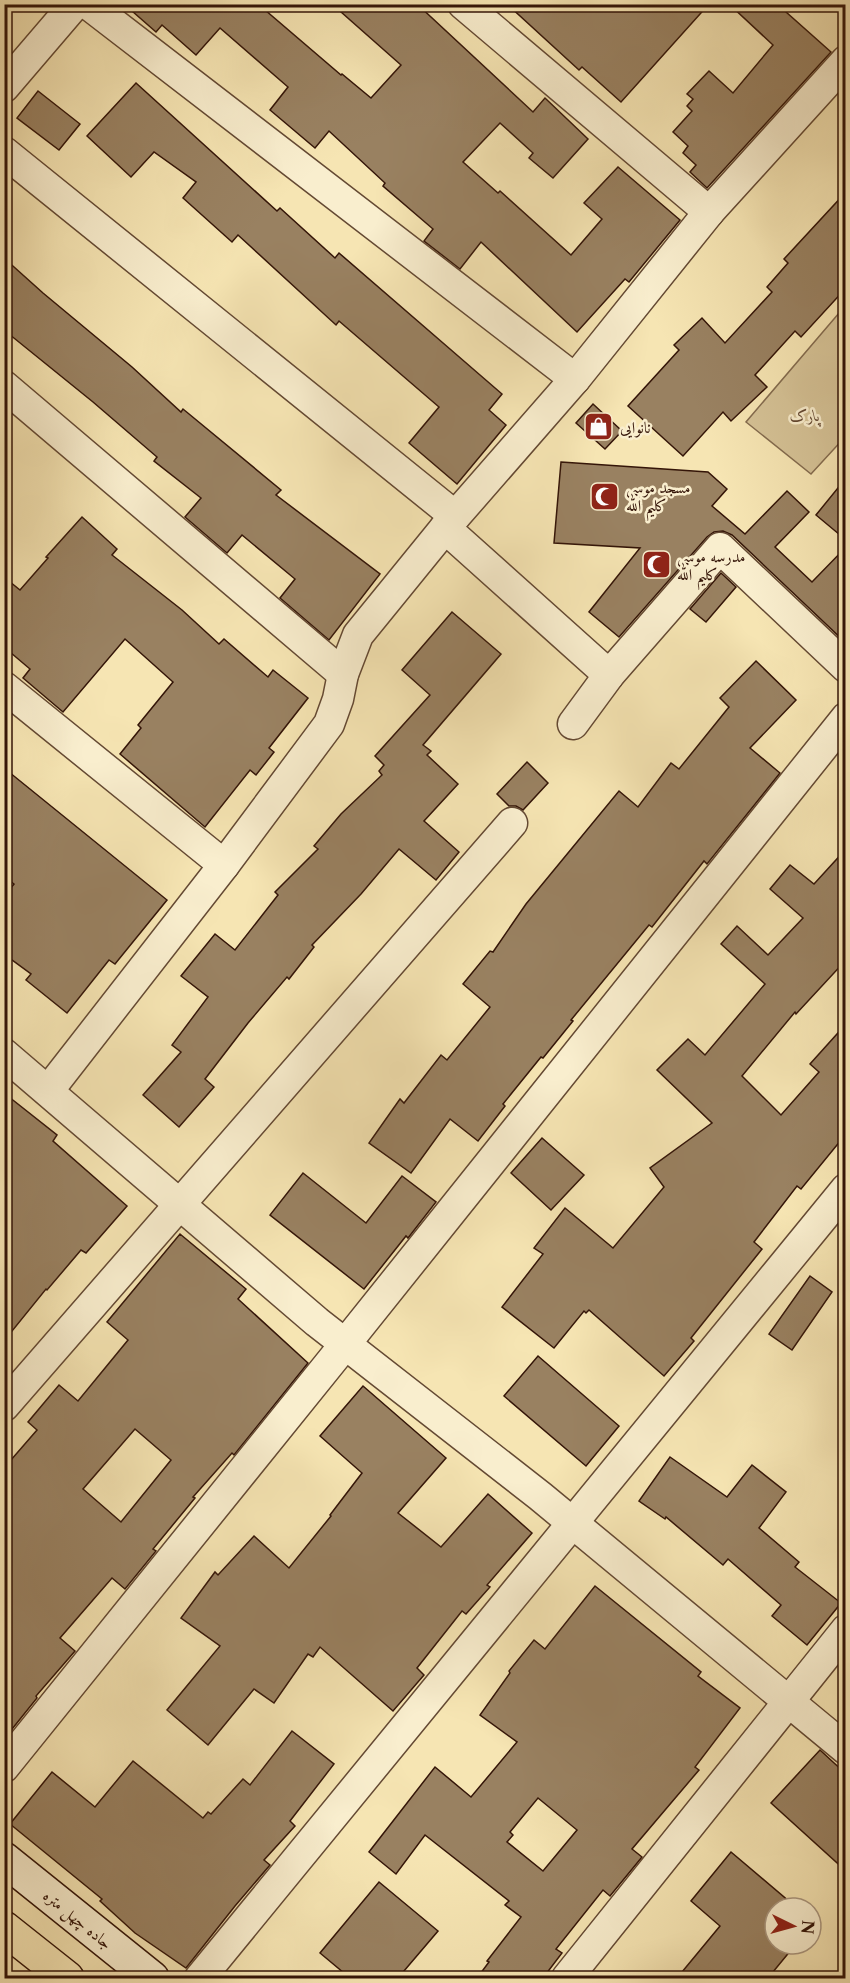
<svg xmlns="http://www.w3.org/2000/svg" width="850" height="1983" font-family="'Libre Caslon Text',Amiri,serif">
<rect width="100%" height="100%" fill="#f6e5b3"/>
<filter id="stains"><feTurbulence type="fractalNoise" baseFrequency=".00333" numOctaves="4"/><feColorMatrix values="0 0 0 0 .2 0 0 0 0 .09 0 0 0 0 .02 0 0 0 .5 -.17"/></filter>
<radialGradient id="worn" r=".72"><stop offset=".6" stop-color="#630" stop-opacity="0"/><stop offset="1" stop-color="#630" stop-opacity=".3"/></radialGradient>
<path fill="#d5c296" stroke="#846c4f" stroke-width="1.5" d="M845,306V437L811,474L746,422Z"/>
<g fill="#998161" stroke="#341508" stroke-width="1.5" fill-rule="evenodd">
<path d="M124,4H258L341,75L342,74L371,98L401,65L332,4H417L533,112L545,98L588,139L553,178L529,158L533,153L500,123L463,162L498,193L500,191L571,255L602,219L584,203L618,167L680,220L629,282L625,279L577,332L481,242L460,269L424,241L433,229L383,186L385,183L329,131L315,148L270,110L288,87L220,28L196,55L162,25L156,32Z"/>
<path d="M507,4H709L621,102L582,67L579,70Z"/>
<path d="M729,4H777L831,52L707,188L690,172L696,165L683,153L688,146L673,132L692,111L687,106L693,99L687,94L709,71L733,93L773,45Z"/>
<path d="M136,83L277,211L280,208L335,258L339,253L502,394L489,410L506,425L457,484L409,443L439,407L339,321L336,325L238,235L232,242L183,198L196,182L154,152L131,177L87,136Z"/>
<path d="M38,91L80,124L59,150L17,118Z"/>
<path d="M846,192V288L801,337L795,331L755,375L767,387L731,421L723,412L683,456L628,406L679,350L674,345L702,318L725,343L772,292L767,287L788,263L784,259Z"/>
<path d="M4,258L43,293L132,367L181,412L183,409L281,490L276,495L380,574L329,640L280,598L295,579L242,535L227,553L185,517L201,498L154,461L157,457L93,402L4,330Z"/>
<path d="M593,404L622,431L605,449L576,423Z"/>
<path d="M561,462L708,472L727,489L712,506L745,534L787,491L809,512L775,547L812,582L846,547V643L732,535L723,531L714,532L707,537L619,637L589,612L640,548L554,543Z"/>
<path d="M846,478V540L816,515Z"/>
<path d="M82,517L117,549L112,555L182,610L219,644L224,639L268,677L273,670L308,698L269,748L274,752L256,775L250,770L205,827L120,754L141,728L138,725L173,682L125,639L63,712L23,678L30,669L4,647V577L20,590L48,558L46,557Z"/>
<path d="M721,573L736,587L706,622L690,609Z"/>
<path d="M452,612L501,654L423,745L431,751L427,755L458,784L424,821L459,852L436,880L399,849L361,894L312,945L314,947L289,979L287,977L248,1023L205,1079L214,1087L179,1127L143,1095L181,1052L172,1045L208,997L181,976L215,934L235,950L278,895L275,892L318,849L314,846L341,814L382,775L379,771L384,765L375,756L430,695L402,670Z"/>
<path d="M756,661L796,700L750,748L780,773L707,864L704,861L652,927L649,925L571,1020L573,1021L543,1058L541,1057L503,1104L505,1106L478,1141L450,1119L411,1173L369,1143L400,1099L404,1103L441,1055L447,1060L490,1007L463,984L490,951L493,952L526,904L619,791L638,807L671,763L679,769L729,707L720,698Z"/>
<path d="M527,762L548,783L523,810L516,806H509L497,794Z"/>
<path d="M4,768L167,900L115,964L109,960L67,1013L26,980L31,974L4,954V896L14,884L4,876Z"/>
<path d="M846,849V960L796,1014L795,1012L742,1076L781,1115L819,1072L810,1064L846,1024V1134L801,1189L797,1186L754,1242L762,1249L691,1338L694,1341L664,1376L589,1310L586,1313L584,1311L554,1348L502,1307L543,1254L534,1248L565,1208L613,1248L664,1187L650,1168L712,1123L657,1070L688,1039L705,1055L765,984L721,944L737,926L768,955L803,918L770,889L790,865L814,884Z"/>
<path d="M4,1093L57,1135L53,1141L127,1206L86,1253L81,1250L47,1290L46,1289L4,1341Z"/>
<path d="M542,1138L584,1175L551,1210L511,1173Z"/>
<path d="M303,1173L366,1223L402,1176L436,1202L408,1238L406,1236L364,1289L270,1215Z"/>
<path d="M180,1234L246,1289L238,1299L308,1363L234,1455L232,1453L193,1497L195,1498L153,1549L156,1551L125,1589L112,1578L60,1638L75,1651L36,1696L37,1698L4,1739V1468L37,1430L28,1422L59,1385L78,1401L128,1340L107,1322ZM135,1429L171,1460L121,1522L83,1489Z"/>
<path d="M810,1276L832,1292L792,1350L769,1334Z"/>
<path d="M538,1356L619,1426L586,1466L504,1396Z"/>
<path d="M363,1386L446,1458L398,1513L441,1547L488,1494L532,1533L487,1585L490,1587L466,1614L462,1611L417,1668L424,1675L393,1711L320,1647L313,1657L308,1654L274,1703L254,1689L208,1745L167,1710L220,1646L181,1618L215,1572L218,1575L254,1536L289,1568L331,1516L330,1515L362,1473L320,1436Z"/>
<path d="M670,1457L727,1497L752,1465L786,1492L759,1528L799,1562L795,1567L841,1603L807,1645L772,1616L781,1605L728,1559L723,1565L666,1517L665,1519L639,1501Z"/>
<path d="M595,1586L701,1672L698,1676L740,1708L695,1767L699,1770L632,1849L642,1857L610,1896L603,1890L556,1949L562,1953L543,1978H477L489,1962L487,1961L521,1917L505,1905L509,1901L425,1835L396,1874L369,1852L435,1767L471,1797L517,1742L480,1715L510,1673L509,1671L534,1640L545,1649ZM538,1798L577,1830L543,1871L507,1842L513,1835L510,1832Z"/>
<path d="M292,1731L334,1764L290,1821L295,1826L264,1860L270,1865L235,1906L186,1968L135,1933L100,1901L102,1899L10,1824L52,1772L95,1807L133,1761L203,1818L208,1812L211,1814L243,1779L250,1785Z"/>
<path d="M820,1750L846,1774V1871L771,1803Z"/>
<path d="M731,1852L797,1908H775V1944H796L768,1978H677L720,1926L691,1901Z"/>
<path d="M379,1882L438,1931L398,1978H350L320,1953Z"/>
</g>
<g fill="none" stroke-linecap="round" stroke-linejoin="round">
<defs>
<g id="street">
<path d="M88,4L575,379"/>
<path d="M463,4L709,212"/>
<path d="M4,87L75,4"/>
<path d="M4,152L455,516"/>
<path d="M4,386L343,674"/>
<path d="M445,528L609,675"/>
<path d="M4,687L224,865"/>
<path d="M573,724L609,675L720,548L846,667"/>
<path d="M4,1054L317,1322L540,1496L846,1749"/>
<path d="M48,1091L224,865L329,724L338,699L343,674L358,635L445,528L575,379L709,212L846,61"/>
<path d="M4,1406L512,823"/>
<path d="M4,1767L334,1358L846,718"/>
<path d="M200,1978L846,1189"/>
<path d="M567,1978L846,1630"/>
</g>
<path id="secondary" d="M4,1859L152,1978"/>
<path id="primary" d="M4,1928L67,1978"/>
</defs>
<use href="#street" stroke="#644933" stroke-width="33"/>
<use href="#secondary" stroke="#341508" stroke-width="36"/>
<use href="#primary" stroke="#341508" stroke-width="36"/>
<use href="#street" stroke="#f9eece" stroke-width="30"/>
<use href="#secondary" stroke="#f9eece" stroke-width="33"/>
<use href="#primary" stroke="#f6e5b3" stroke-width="33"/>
</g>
<defs>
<symbol id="shop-square" viewBox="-11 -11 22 22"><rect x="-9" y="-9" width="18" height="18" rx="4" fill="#8f2418" stroke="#f9eece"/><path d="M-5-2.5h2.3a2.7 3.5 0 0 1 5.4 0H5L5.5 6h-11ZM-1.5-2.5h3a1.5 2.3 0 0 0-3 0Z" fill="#fff"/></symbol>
<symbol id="mosque-square" viewBox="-11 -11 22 22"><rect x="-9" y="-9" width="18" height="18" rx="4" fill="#8f2418" stroke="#f9eece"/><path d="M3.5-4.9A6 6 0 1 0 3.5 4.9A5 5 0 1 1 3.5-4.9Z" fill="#fff"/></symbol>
</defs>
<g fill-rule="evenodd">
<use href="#shop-square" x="582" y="410" width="33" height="33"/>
<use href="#mosque-square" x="588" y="480" width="33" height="33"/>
<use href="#mosque-square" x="640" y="548" width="33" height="33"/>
</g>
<g text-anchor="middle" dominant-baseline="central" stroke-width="5" stroke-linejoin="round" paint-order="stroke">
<g font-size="16" font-style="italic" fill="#644933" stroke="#f9eece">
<text x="805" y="415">پارک</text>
</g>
<g font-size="16" fill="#341508" stroke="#f9eece" text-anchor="start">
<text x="620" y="427">نانوایی</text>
<text x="626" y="487">مسجد موسی<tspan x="626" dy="18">کلیم الله</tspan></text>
<text x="677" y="556">مدرسه موسی<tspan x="677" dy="18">کلیم الله</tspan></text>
</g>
<g font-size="16" fill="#341508" stroke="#f9eece">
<text transform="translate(78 1919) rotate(39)">جاده چهل متره</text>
</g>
</g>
<rect width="850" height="1983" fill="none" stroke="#f6e5b3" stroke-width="24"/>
<rect x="6" y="6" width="838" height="1971" fill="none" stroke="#341508" stroke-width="3"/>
<rect x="12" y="12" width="826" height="1959" fill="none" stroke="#341508" stroke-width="1.5"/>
<g transform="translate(793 1926) rotate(95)"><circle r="28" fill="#f9eece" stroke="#aa977f" stroke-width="1.5"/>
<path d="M0-4.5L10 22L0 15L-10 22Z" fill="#8f2418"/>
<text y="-9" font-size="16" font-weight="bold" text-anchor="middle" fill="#341508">N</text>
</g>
<rect width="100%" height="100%" filter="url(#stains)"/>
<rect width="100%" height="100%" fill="url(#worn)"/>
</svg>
